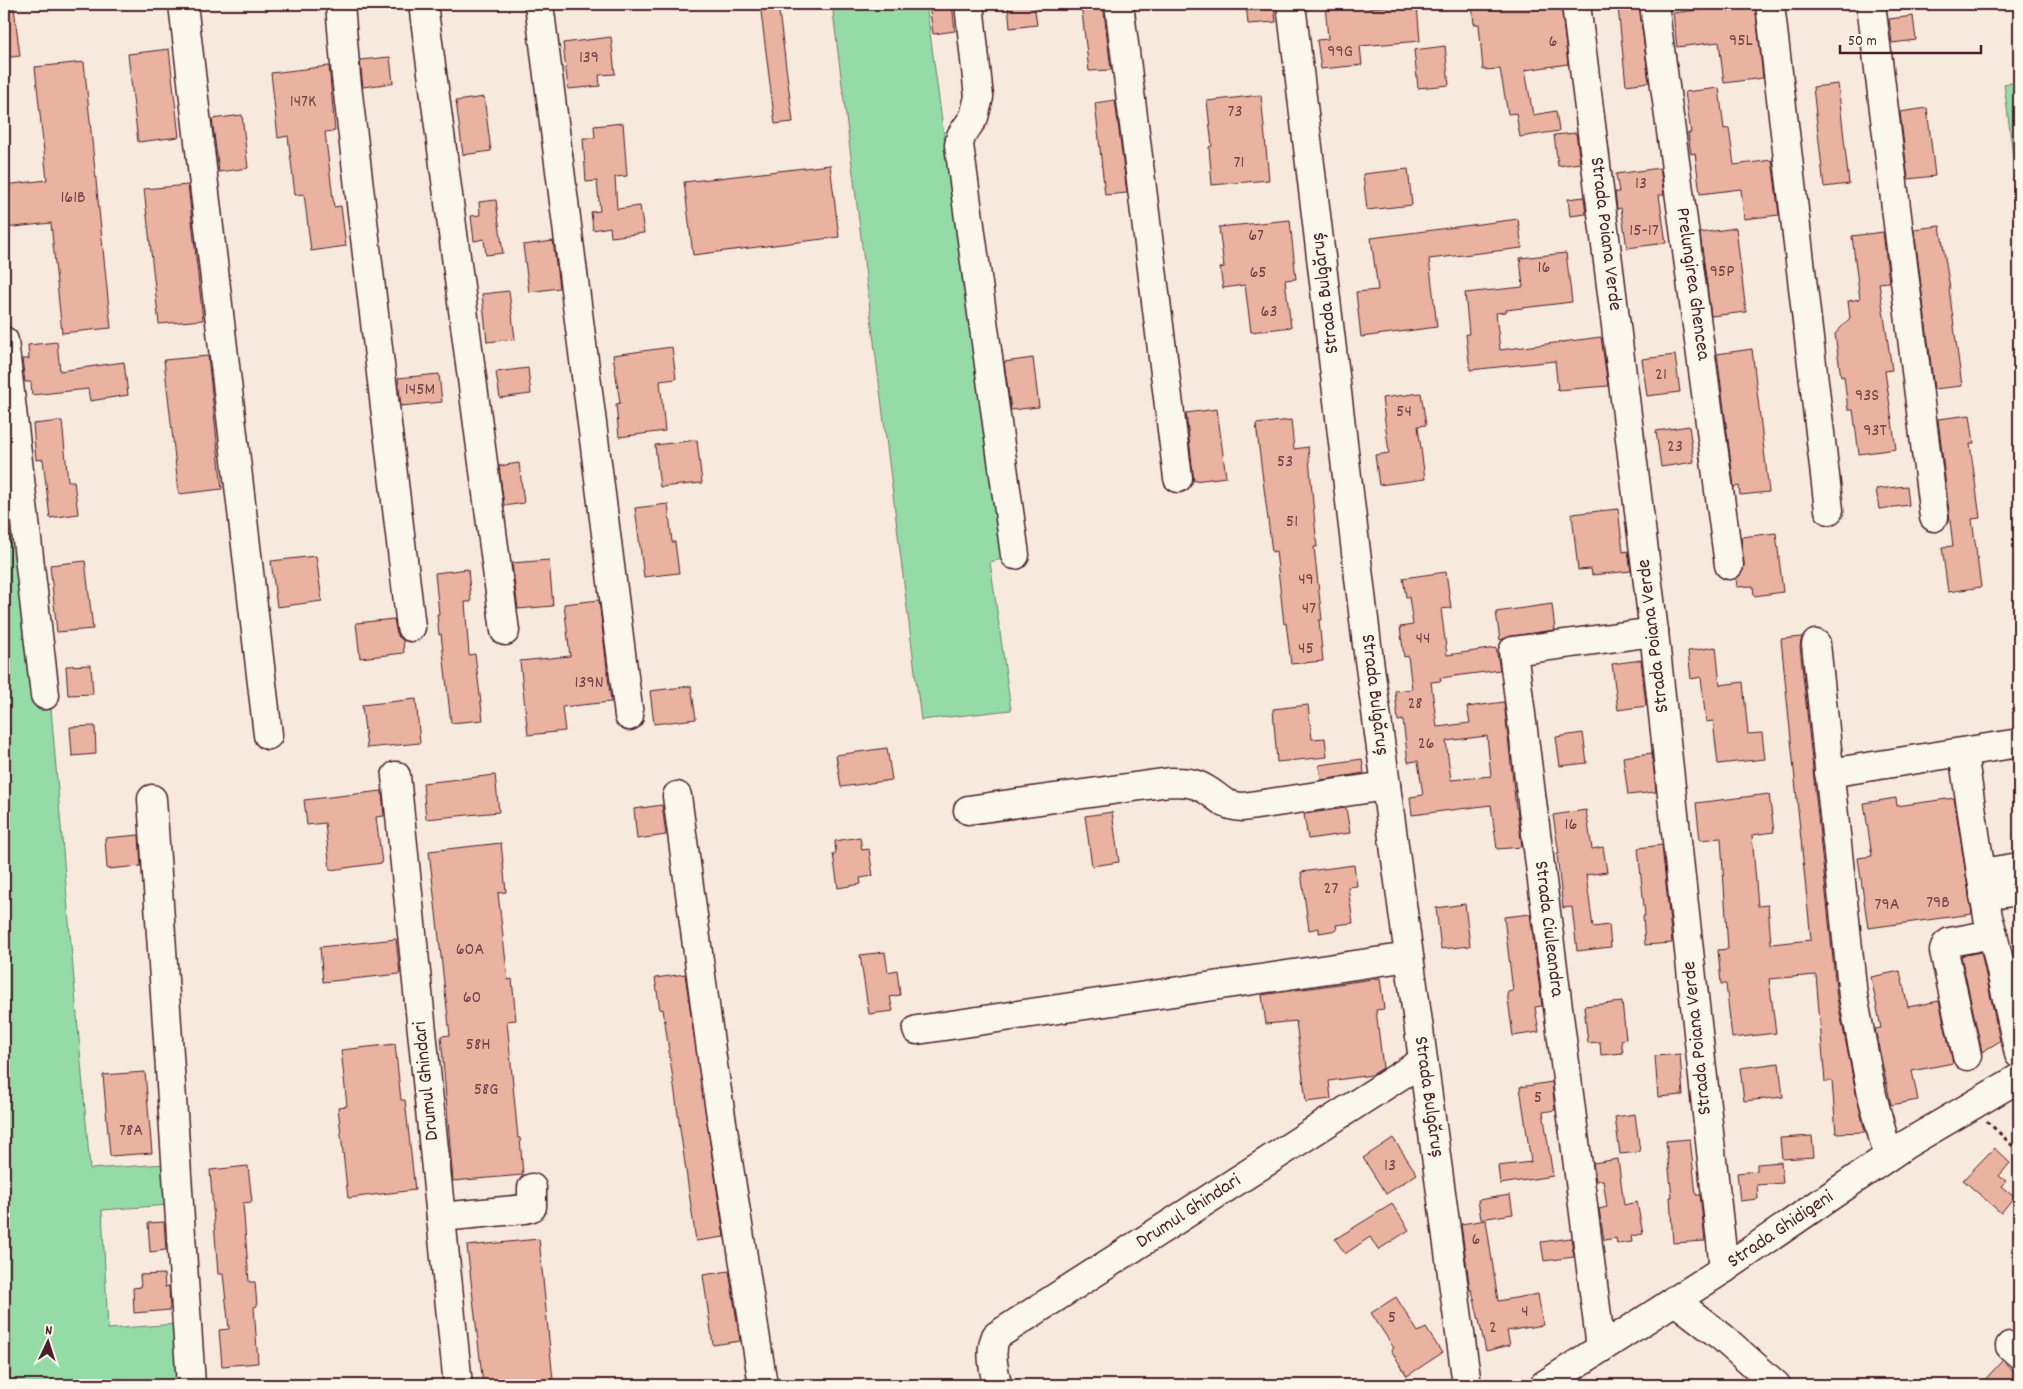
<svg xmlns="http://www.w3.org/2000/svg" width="2023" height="1389" font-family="Dekko,sans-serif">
<rect width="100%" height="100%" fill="#f8e9dd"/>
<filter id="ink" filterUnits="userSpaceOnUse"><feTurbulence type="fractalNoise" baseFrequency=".02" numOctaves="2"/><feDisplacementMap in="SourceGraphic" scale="10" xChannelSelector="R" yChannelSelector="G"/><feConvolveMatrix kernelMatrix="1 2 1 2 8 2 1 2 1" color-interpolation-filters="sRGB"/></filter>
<g filter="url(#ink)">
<g fill="#95dba8" stroke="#707d6a">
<path d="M832,4H926L1002,559L990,562L1011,710L921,720Z"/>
<path d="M2019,82V204L2004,84Z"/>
<path d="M4,418L38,710L51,709L90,1169L166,1164L169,1205L102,1210L108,1329L176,1324L180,1385H4Z"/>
</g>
<g fill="#eab2a0" stroke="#4a1f2b" fill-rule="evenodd">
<path d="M760,4H778L793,122L775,124Z"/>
<path d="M929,4H952L955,31L933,34Z"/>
<path d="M1008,4H1034L1037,25L1010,28Z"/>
<path d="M1081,4H1103L1111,70L1089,71Z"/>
<path d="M1246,4H1274L1276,22L1248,24Z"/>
<path d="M1325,4H1369V8L1417,5L1420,41L1360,46L1362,65L1321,69L1317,40L1328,39Z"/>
<path d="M1472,4H1561L1568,64L1525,70L1533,115L1556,111L1559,131L1520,137L1516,113L1508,114L1500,69L1483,70L1479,24H1474Z"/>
<path d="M1639,4L1649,82L1626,85L1618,7Z"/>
<path d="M1715,4H1755L1763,78L1724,83L1719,42L1677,47L1673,13L1715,8Z"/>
<path d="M4,8H14L20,56L4,58Z"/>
<path d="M1913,16L1916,40L1892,43L1889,19Z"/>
<path d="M611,37L615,74L599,75L600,86L568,89L563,43Z"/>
<path d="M1445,46L1449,85L1418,88L1414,50Z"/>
<path d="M169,49L179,137L138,142L128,54Z"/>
<path d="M390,57L393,83L363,87L360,60Z"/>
<path d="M84,62L111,328L62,333L51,223L5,228L4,185L47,180L35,67Z"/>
<path d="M329,66L335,131L325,132L334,207L341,206L346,246L311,251L304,194L295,195L288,136L278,138L271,73Z"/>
<path d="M1838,84L1849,184L1824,187L1813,87Z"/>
<path d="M1719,88L1724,129L1729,128L1734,165L1772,160L1779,215L1744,219L1741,189L1700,194L1695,153L1691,154L1688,133H1691L1685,92Z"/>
<path d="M1261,95L1269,180L1212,185L1209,147L1212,146L1207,101Z"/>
<path d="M484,97L491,151L463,155L456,101Z"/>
<path d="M1115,100L1127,193L1105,195L1095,103Z"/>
<path d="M1927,108L1935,176L1908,179L1900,112Z"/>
<path d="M242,115L248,168L219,172L212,119Z"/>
<path d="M623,123L627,176L615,177L617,209L640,206L644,233L611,237L610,227L593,230L591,212L600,211L597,181L586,182L583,138H595L594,126Z"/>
<path d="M1576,133L1580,163L1558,166L1554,135Z"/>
<path d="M830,165L839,237L693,255L684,182Z"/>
<path d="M1660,168L1664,195H1659L1666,243L1627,248L1621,208L1617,209L1615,192H1619L1616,174Z"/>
<path d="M1408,169L1412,205L1367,210L1363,174Z"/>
<path d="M188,185L203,320L159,324L144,189Z"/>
<path d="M1584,197L1586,214L1570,216L1568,199Z"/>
<path d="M496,200L503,253L486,255L484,239L474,241L471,216L480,215L479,202Z"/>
<path d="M1518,219L1522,248L1429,259L1437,327L1361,337L1356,292L1378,290L1371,238Z"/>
<path d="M1290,220L1296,279L1285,280L1291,327L1251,332L1245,285L1223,288L1220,268L1224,267L1219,227Z"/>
<path d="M1940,226L1950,289H1949L1962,386L1934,389L1914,229Z"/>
<path d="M1736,228L1746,312L1711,316L1700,233Z"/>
<path d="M1883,232L1889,282L1879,283L1892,370L1885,371L1896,449L1859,454L1853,410H1848L1844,376L1841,377L1835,334L1850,318L1848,301L1860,299L1852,236Z"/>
<path d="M553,241L559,288L529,292L523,245Z"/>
<path d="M1566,253L1572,302L1506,310V312L1496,313L1500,350L1601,337L1608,386L1558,390L1555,361L1470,370L1466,334H1469L1465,293L1523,287L1520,258Z"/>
<path d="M509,291L515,339L487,342L482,294Z"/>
<path d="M57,342L60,371L124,362L128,395L90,401L88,389L32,395L31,382H25L22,359H29L28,345Z"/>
<path d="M672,347L676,379L660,381L665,431L619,437L616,404L620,403L613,355Z"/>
<path d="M1752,349L1769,492L1740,495L1739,486L1734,487L1717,354Z"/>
<path d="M1675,355L1680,392L1647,396L1642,359Z"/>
<path d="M208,356L222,489L179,494L164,360Z"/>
<path d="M1033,358L1039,407L1011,410L1004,362Z"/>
<path d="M528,368L531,394L500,398L496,372Z"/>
<path d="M439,374L442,402L401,406L398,378Z"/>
<path d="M1421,393L1426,425L1418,426L1425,479L1379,485L1375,455L1389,453L1382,398Z"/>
<path d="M1217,409L1226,477L1194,481L1186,413Z"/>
<path d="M1970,415L1974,443L1970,444L1980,518L1972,519L1981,587L1948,592L1942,547L1953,546L1938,419Z"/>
<path d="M1291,420L1294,449L1308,447L1317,547H1314L1322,620H1319L1323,661L1291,664L1286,623L1284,624L1276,551L1272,552L1256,424Z"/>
<path d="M62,421L68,481H74L78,514L50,518L43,459L36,460L33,424Z"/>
<path d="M1689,426L1694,462L1661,467L1656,431Z"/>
<path d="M697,440L702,483L660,487L655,445Z"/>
<path d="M519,463L524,503L504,506L499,466Z"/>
<path d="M1907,486L1909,505L1879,509L1876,489Z"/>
<path d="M668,504L672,542H675L679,573L644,577L635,508Z"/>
<path d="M1618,509L1623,552L1628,551L1631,571L1592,575L1591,569L1578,570L1572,514Z"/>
<path d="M1776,533L1783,592L1754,596L1753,586L1737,587L1736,578L1743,571L1744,563L1741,537Z"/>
<path d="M316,556L322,601L277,607L271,561Z"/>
<path d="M549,560L553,606L518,609L512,563Z"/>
<path d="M85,561L93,629L57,632L50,565Z"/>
<path d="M468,569L471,602H465L469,655L475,654L483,720L451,723L441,634L439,635L437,614H439L435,573Z"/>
<path d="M1446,572L1451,608L1441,609L1447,655L1496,648L1500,670L1440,678L1441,681L1431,682L1437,727L1470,723L1467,707L1504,702L1516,808H1517L1522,847L1497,849L1491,805L1412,815L1410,797L1423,795L1418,761L1408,762L1403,720L1398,721L1395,691L1412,689L1408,656L1404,657L1400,627L1413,625L1409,597H1406L1403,578ZM1487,736L1491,776L1451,780L1446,741Z"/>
<path d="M599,600L611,702L562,707L565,731L528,735L520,661L570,656L564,604Z"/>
<path d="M1552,604L1555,630L1511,636L1500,640L1496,612Z"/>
<path d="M394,619L396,629L398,636L403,640L404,653L360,658L356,623Z"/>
<path d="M1802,637L1800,646L1837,998L1857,1098L1865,1132L1836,1133L1832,1081L1825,1082L1816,975L1769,979L1776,1033L1732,1038L1726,984H1721L1718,950L1728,949L1721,838L1700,840L1696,803L1769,794L1774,832L1752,835L1758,906L1768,905L1771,944L1811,940L1781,639Z"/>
<path d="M1716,647L1720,685L1743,682L1748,734L1762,733L1765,759L1718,764L1713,721L1706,722L1701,677L1691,679L1688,651Z"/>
<path d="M1641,660L1646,706L1618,710L1612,664Z"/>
<path d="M91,665L93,694L68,695L66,666Z"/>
<path d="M691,686L696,719L654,724L650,691Z"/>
<path d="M416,699L420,743L367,748L362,705Z"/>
<path d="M1308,705L1312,739L1325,738L1327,757L1277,762L1273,709Z"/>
<path d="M95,726L96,754L72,756L70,727Z"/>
<path d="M1583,733L1587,763L1560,766L1556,737Z"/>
<path d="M887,748L892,780L841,787L836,755Z"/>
<path d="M1652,753L1656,792L1628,795L1623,757Z"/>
<path d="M1362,759L1364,773L1321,780L1319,765Z"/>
<path d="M495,775L499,812L426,819L423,783Z"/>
<path d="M382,791L384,816L376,817L382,863L330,870L325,823L307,825L304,800Z"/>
<path d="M1896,798L1897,806L1954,798L1972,914L1868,928L1858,858L1872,856L1864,803Z"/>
<path d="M662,805L666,835L637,839L634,809Z"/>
<path d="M1346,808L1350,833L1308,839L1304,814Z"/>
<path d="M1586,810L1592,849L1603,847L1607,872L1586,875L1593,927L1609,925L1611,947L1577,951L1572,907L1563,908L1557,854H1559L1553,815Z"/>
<path d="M1112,812L1119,862L1092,866L1085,816Z"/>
<path d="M139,835L141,866L107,869L105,838Z"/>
<path d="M860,837L862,850L869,849L873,876L860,878L861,884L838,888L833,854H836L835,841Z"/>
<path d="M501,843L506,892L498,893L508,980L512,979L516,1020L507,1021L518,1138H520L523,1175L453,1181L441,1036L450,1035L429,851Z"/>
<path d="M1662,845L1672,943L1645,945L1643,916H1645L1638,848Z"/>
<path d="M1354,865L1357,886L1348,887L1353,923L1336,925L1337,930L1319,933V928L1309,930L1301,872Z"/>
<path d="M1465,904L1470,946L1441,949L1436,908Z"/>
<path d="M1530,914L1542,1006L1535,1007L1539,1032L1513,1036L1507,992L1513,991L1504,917Z"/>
<path d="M396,939L400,974L323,982L320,947Z"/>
<path d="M885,952L888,972L897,970L900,995L890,997L893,1011L869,1014L860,955Z"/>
<path d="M1981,952L2000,1041L1982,1052L1961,956Z"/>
<path d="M1900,971L1908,1007L1939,1001L1953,1063L1912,1071L1918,1100L1891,1105L1875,1029L1881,1028L1871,977Z"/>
<path d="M685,974L724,1237L696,1241L663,1009L660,1010L655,978Z"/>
<path d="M1380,978L1384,1009L1376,1010L1383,1068L1372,1075L1329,1081L1331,1099L1306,1102L1296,1021L1266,1024L1262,995Z"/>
<path d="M1622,1002L1626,1039L1621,1040L1623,1053L1601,1055L1600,1042L1588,1043L1584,1006Z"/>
<path d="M395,1044L401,1100H405L415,1190L348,1198L338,1107L347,1106L341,1050Z"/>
<path d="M1680,1054L1683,1095L1658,1097L1655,1056Z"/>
<path d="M1779,1063L1783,1097L1744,1101L1740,1068Z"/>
<path d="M145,1072L152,1153L110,1156L103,1075Z"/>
<path d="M1552,1082L1555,1110L1543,1112L1553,1176L1500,1184L1498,1166L1531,1162L1520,1087Z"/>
<path d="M1635,1114L1640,1152L1620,1154L1615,1117Z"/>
<path d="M1812,1136L1814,1157L1782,1159L1780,1138Z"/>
<path d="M1393,1138L1417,1174L1386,1194L1363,1158Z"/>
<path d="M1690,1139L1696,1195H1700L1705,1241L1673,1243L1670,1197H1672L1666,1141Z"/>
<path d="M1994,1148L2010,1163L1999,1176L2006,1181L2001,1186L2014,1197L2001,1213L1963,1180Z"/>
<path d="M1618,1159L1624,1205L1637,1202L1643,1234L1631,1236L1632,1242L1617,1244L1616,1238L1604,1240L1599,1209L1607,1207L1603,1180L1596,1181L1593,1163Z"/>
<path d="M1781,1162L1783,1183L1757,1185L1758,1199L1740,1201L1737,1173L1757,1171V1164Z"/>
<path d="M248,1166L252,1202L243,1203L249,1282H255L257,1306L254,1307L258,1363L222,1366L219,1330L229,1329L223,1274H218L210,1170Z"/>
<path d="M1510,1195L1513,1214L1481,1219L1478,1200Z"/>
<path d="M1392,1204L1409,1230L1378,1250L1370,1237L1345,1254L1335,1239Z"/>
<path d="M1486,1220L1498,1301L1538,1294L1543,1325L1507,1331L1510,1345L1486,1351L1472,1290H1470L1461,1224Z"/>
<path d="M164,1222L166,1250L150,1252L148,1223Z"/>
<path d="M1571,1238L1574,1257L1544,1261L1541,1242Z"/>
<path d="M539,1239L553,1380L483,1385L467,1246Z"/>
<path d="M729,1271L740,1341L713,1345L703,1275Z"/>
<path d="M164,1274L165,1287L169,1286L170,1310L134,1313L133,1288L141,1287L140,1275Z"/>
<path d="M1396,1297L1418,1332L1426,1328L1442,1353L1407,1376L1391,1350L1394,1348L1371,1313Z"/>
<path d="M2002,1361L2019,1377V1385H1980Z"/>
</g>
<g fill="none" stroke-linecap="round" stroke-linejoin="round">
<defs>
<g id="minor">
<path d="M183,4L268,735"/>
<path d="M340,4L346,77L411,627"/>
<path d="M423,4L505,631"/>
<path d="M539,4L629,716"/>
<path d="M969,4L979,97L974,117L961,136L959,145L1015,555"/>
<path d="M1119,4L1178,478"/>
<path d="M1291,4L1367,645L1467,1385"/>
<path d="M1576,4L1654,632L1724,1269"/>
<path d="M1654,4L1729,565"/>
<path d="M1770,4L1829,510"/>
<path d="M1871,4L1934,517"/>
<path d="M4,341L45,695"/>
<path d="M1816,644L1853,996L1872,1095L1888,1156"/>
<path d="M1963,753L1981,873L2019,867"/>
<path d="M1829,773L2019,743"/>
<path d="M396,776L458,1385"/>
<path d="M677,796L713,1065L763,1385"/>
<path d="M152,799L191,1385"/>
<path d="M968,810L1170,782C1182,782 1194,782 1205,789C1221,798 1222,806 1243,807L1386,786"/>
<path d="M1984,896L2019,891"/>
<path d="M1993,934L2019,1054"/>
<path d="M917,1030L1409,957"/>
<path d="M1967,1056L1944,951L1946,945L1950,942L1993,934L1988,917L1981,873"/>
<path d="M441,1217L525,1209L532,1207V1188"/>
<path d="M1674,1300L1722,1337L1776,1385"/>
<path d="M2010,1346L2019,1354"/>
<path d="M1601,1348L1513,651L1654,632"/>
<path d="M997,1385C994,1369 989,1352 996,1336L1423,1061"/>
<path d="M1544,1385L1724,1269L1905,1145L2019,1078"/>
</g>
</defs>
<use href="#minor" stroke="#4a1f2b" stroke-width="31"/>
<path stroke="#4a1f2b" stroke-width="3" stroke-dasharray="4 4" stroke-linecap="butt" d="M1987,1121L2019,1152"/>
<use href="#minor" stroke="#fbf7ec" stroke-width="28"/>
</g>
</g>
<g text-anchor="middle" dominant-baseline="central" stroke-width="4.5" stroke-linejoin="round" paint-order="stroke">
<g font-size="18" fill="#724448">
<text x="1741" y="41">95L</text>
<text x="1553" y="42">6</text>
<text x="1340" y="52">99G</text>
<text x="589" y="58">139</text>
<text x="303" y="102">147K</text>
<text x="1235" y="112">73</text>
<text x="1239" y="163">71</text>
<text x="1641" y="184">13</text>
<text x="73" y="198">161B</text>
<text x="1644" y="231">15-17</text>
<text x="1256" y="236">67</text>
<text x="1544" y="268">16</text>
<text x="1722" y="272">95P</text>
<text x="1258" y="273">65</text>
<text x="1269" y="312">63</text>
<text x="1661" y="375">21</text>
<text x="420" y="390">145M</text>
<text x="1867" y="396">93S</text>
<text x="1404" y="412">54</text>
<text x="1875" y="431">93T</text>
<text x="1675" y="447">23</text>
<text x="1285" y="462">53</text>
<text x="1292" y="522">51</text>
<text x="1306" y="580">49</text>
<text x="1309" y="609">47</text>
<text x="1423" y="639">44</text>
<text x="1306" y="649">45</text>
<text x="589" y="683">139N</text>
<text x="1415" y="704">28</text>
<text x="1426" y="744">26</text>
<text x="1571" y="825">16</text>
<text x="1331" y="889">27</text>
<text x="1938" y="903">79B</text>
<text x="1887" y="905">79A</text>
<text x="470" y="950">60A</text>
<text x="472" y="998">60</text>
<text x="478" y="1045">58H</text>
<text x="486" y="1090">58G</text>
<text x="1538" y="1098">5</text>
<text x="131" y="1131">78A</text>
<text x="1390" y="1166">13</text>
<text x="1476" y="1240">6</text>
<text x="1525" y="1312">4</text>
<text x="1392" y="1318">5</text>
<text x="1493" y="1328">2</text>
</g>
<g font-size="20" fill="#4a1f2b" stroke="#fbf7ec">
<text transform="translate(1605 234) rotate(83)">Strada Poiana Verde</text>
<text transform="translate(1692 284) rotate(82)">Prelungirea Ghencea</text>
<text transform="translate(1326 293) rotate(-97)">Strada Bulgăruș</text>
<text transform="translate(1654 636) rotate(-97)">Strada Poiana Verde</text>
<text transform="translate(1374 695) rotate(83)">Strada Bulgăruș</text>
<text transform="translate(1548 929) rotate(83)">Strada Ciuleandra</text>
<text transform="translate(1698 1038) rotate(-96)">Strada Poiana Verde</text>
<text transform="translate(427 1081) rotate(-96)">Drumul Ghindari</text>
<text transform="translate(1428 1097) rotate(82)">Strada Bulgăruș</text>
<text transform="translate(1189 1212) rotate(-33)">Drumul Ghindari</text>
<text transform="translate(1781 1230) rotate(-34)">Strada Ghidigeni</text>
</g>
</g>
<rect width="2023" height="1389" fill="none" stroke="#fbf7ec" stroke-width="20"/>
<rect x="10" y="10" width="2003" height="1369" fill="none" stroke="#4a1f2b" stroke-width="2" filter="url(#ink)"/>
<g transform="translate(48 1342) rotate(4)" stroke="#fbf7ec" stroke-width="4" paint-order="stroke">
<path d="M0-4L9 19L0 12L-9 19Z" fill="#4a1f2b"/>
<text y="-8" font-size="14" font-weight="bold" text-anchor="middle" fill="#4a1f2b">N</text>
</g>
<path d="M1840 45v8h141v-8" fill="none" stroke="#4a1f2b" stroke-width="2.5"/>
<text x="1848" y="45" font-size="15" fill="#4a1f2b" stroke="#fbf7ec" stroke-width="4" paint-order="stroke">50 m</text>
</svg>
